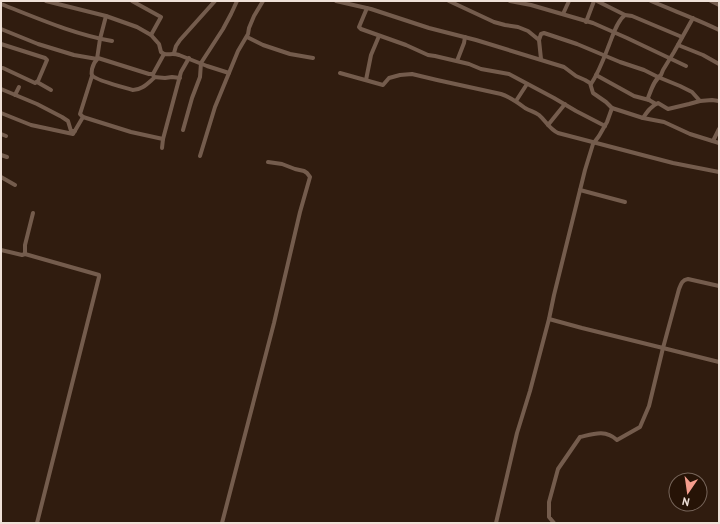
<svg xmlns="http://www.w3.org/2000/svg" width="720" height="524" font-family="'PT Sans',sans-serif">
<rect width="100%" height="100%" fill="#301c0f"/>
<g fill="none" stroke-linecap="round" stroke-linejoin="round">
<g stroke="#745c4d" stroke-width="4">
<path d="M46,1L106,16L137,27L151,35L159,44L161,52L164,54"/>
<path d="M132,1L161,17L151,35"/>
<path d="M336,1L371,9L429,28L476,40L564,67L576,76L585,80L590,83L593,93L606,102L612,108"/>
<path d="M449,1L494,22L505,25L518,27L528,31L539,40"/>
<path d="M510,1L531,5L593,23L627,38L686,66"/>
<path d="M597,1L625,15L632,16L682,37"/>
<path d="M651,1C674,11 697,19 719,30"/>
<path d="M711,1L719,5"/>
<path d="M1,4C37,18 73,34 112,41"/>
<path d="M367,8L359,27L361,29L406,45L428,55L435,56L469,64L481,69L509,74L554,98L576,111L605,126"/>
<path d="M563,14L569,1"/>
<path d="M586,22L594,1"/>
<path d="M1,29L38,44L74,55L97,59L100,39L106,16"/>
<path d="M247,37L263,45L290,54L313,58"/>
<path d="M1,44L45,58L47,60L38,81L35,83L3,68"/>
<path d="M678,45L703,55L719,64"/>
<path d="M174,53L176,46L180,40L215,1"/>
<path d="M164,54C169,55 173,53 179,55L207,66L229,73"/>
<path d="M541,59L539,40L541,34L544,33L577,44L620,62L644,70L658,77L680,86L692,92L700,101"/>
<path d="M457,61L464,43L465,37"/>
<path d="M340,73L383,85L389,78L400,75L412,74L437,80L501,94C510,97 517,102 525,108C530,111 535,112 539,115C546,121 549,129 558,133L673,163L719,172"/>
<path d="M153,74H149L98,58C95,61 93,65 92,69C92,71 91,73 92,75C94,80 126,88 133,90C142,90 148,83 154,78L153,74L164,54"/>
<path d="M596,75L634,96L649,100"/>
<path d="M92,76L80,114L83,117L131,132L163,139"/>
<path d="M154,77L165,78L172,77L180,78"/>
<path d="M366,80L371,55L379,36"/>
<path d="M37,82L51,90"/>
<path d="M591,84C599,72 604,58 609,45C613,35 617,21 625,15"/>
<path d="M1,89L37,104L62,117L68,121L71,131H75"/>
<path d="M15,95L19,87"/>
<path d="M516,101L527,84"/>
<path d="M656,104L649,100L648,98C651,90 654,80 661,75L663,70L674,52L693,18"/>
<path d="M1,113L31,125L73,134L83,117"/>
<path d="M643,118C647,112 651,106 658,103L668,109L689,104L700,101L712,100L719,101"/>
<path d="M548,125L565,104"/>
<path d="M183,130L192,98L200,77L201,63L223,29L231,14L237,1"/>
<path d="M1,134L6,136"/>
<path d="M713,141L719,129"/>
<path d="M162,148L163,139L181,72L189,58"/>
<path d="M1,155L7,157"/>
<path d="M200,156L215,107L238,51L248,34L249,28L254,16L263,1"/>
<path d="M1,177L15,185"/>
<path d="M580,190L625,202"/>
<path d="M1,250L22,255L25,254L99,275V277L37,523"/>
<path d="M25,254V245L33,213"/>
<path d="M549,319L582,328L663,348L679,289C681,284 682,280 688,279L719,286"/>
<path d="M222,523L274,323L300,212L310,177L307,173L304,171L295,169L282,164L268,162"/>
<path d="M496,523L517,433L530,391L549,319L554,295L585,170L593,144L599,136L607,122L612,108L643,118L664,122L690,134L719,143"/>
<path d="M554,523L549,517V502L558,469L580,437C593,434 605,429 617,440L640,427L649,406L663,348L719,362"/>
</g>
</g>
<rect width="720" height="524" fill="none" stroke="#efe1d8" stroke-width="4"/>
<g transform="translate(688 492) rotate(193)"><circle r="19" fill="#261306" stroke="#76655a"/>
<path d="M0-3L7 15L0 10L-7 15Z" fill="#f59d8d"/>
<text y="-6" font-size="11" font-weight="bold" text-anchor="middle" fill="#efe1d8">N</text>
</g>
</svg>
